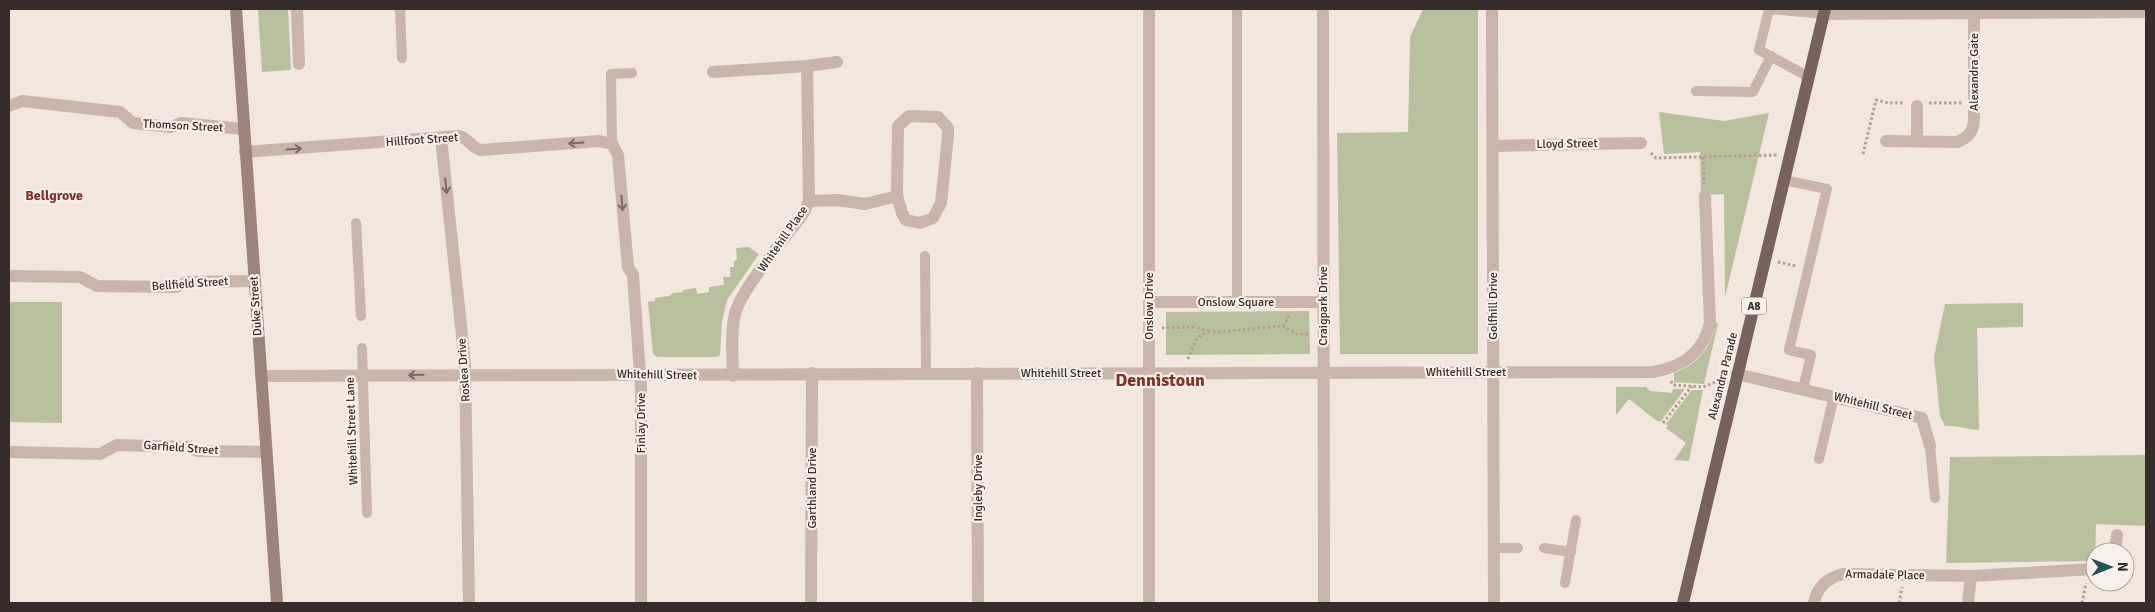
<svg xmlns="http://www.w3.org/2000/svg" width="2155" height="612" font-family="Signika,sans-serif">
<rect width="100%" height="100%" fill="#f2e6dd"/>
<g fill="#b8c09e">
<path d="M258,9H288L291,70L262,72Z"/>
<path d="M1423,9H1478V354H1340L1337,133L1408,132L1410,37Z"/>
<path d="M1659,112L1724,121L1769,113L1725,297L1724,194L1701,195L1700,152L1664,154Z"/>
<path d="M749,247L759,254L727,300L722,321L720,355L716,357H657L653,354L648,302L655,301V298L669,296L673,293L683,292V290L696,288L697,294L709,292V287L724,285L723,277H730V267H734V261L737,260L736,248Z"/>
<path d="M9,302H62V423L9,422Z"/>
<path d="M2023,303V327L1977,328L1979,430C1967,430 1957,425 1945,426L1940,416L1934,357L1945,304Z"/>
<path d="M1309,311L1310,354L1166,355V312Z"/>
<path d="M1716,323L1718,324L1704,384L1674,382V373C1698,364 1711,348 1716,323Z"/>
<path d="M1616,387H1646L1650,391L1672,393L1673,389H1685L1661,421H1657L1629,399L1616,415Z"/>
<path d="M1692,390H1703L1689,461L1674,460L1686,443L1666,428L1668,426L1666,424Z"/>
<path d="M2146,455V526L2096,524L2095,561L1946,563L1950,457Z"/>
</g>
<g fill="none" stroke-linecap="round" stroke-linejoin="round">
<g stroke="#b59f94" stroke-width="3" stroke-dasharray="2.5 2.5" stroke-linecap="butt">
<path d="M1929,103H1962"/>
<path d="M1651,153L1656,158L1777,155"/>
<path d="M1863,154L1876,100L1889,103H1905"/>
<path d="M1703,157L1704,184"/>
<path d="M1778,262L1796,266"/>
<path d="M1283,326L1289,316"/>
<path d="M1162,328L1195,327L1208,331L1197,338L1187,361"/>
<path d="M1208,331L1218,332L1283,326L1297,334H1310"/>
<path d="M1671,381L1673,385L1703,387L1723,379"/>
<path d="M1663,423L1692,386"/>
<path d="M1899,603L1902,587"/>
<path d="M2082,603L2086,583"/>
</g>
<g stroke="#c9b5a9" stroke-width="10">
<path d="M400,9L402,58"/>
<path d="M1809,77L1759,50L1769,9L1824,14"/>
<path d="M1696,91L1753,92L1771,56"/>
<path d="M612,144L611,74L632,73"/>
<path d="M1784,180L1827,189L1789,350L1811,355L1803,389"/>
<path d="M356,223L361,316"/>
<path d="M925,256L926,373"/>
<path d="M1237,302V9"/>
<path d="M362,348L367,513"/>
<path d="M1930,446L1935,498"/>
<path d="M1819,459L1834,396"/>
<path d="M1494,548H1518"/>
<path d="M1544,548L1571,552"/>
<path d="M1565,583L1576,520"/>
</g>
<g stroke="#c9b5a9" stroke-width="12">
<path d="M297,9L299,64"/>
<path d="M1149,9V603"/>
<path d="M1323,9L1324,603"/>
<path d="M1492,9L1494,603"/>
<path d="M1824,14L2146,12"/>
<path d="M713,72L807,66L837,62"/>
<path d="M9,106L22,101L120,112L133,123L171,127L181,123L243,129"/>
<path d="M441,138L465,364L469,603"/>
<path d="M1886,141L1957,142C1968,138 1973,132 1974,120V14"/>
<path d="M1917,141V106"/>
<path d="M1493,146L1641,143"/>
<path d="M245,152L459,136C469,139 472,148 481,150L599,141L612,144L618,155L628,267L633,275L641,388V603"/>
<path d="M809,201L837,200L865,204L897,196L902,213L906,220L920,223L933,218L941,203L948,136V128L938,117L909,116L898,126L897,196"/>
<path d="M9,276L80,277L97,286L176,287L187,282L254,281"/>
<path d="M1149,302H1323"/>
<path d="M977,373L978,603"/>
<path d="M1737,374L1922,418L1930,446"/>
<path d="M261,376L1653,372C1683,367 1703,353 1710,323L1705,196"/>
<path d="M733,376C733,356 730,334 735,314C741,289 786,237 803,214L809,201L807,66"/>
<path d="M9,452L100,454L117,445L189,447L198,451L266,452"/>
<path d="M2115,552L2117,535"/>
<path d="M811,603L812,373"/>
<path d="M1814,603C1817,587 1827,578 1843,574L1971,576L2095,569"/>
<path d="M1968,603L1971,576"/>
</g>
<path stroke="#9d847b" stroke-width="12" d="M236,9L277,603"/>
<path stroke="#78625b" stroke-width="12" d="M1683,603L1825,9"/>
</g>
<defs><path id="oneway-shaft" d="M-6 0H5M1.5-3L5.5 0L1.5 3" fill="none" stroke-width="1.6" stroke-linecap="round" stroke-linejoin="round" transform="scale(1.25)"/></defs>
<g stroke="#796a63">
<use href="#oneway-shaft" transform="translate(576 143) rotate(176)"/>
<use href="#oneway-shaft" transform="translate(294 149) rotate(-4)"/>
<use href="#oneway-shaft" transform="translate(446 186) rotate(84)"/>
<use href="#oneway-shaft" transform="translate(622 203) rotate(85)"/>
<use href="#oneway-shaft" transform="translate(416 375) rotate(179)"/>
</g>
<g text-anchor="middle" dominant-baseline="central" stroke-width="4.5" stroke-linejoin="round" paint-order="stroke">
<rect fill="#f9f0ea" stroke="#716763" stroke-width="1" x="1741.5" y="297.5" width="25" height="17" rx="4"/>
<g font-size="11" font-weight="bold" fill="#372c29">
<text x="1754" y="306">A8</text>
</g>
<g font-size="12" fill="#372c29" stroke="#f9f0ea">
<text transform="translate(1974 72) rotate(-90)">Alexandra Gate</text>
<text transform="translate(183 126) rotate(3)">Thomson Street</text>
<text transform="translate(422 140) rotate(-4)">Hillfoot Street</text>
<text transform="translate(1567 144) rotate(-1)">Lloyd Street</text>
<text transform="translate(783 239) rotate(-55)">Whitehill Place</text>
<text transform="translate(190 284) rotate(-4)">Bellfield Street</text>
<text x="1236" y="302">Onslow Square</text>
<text transform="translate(256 306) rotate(-94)">Duke Street</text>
<text transform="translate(1149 306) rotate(-90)">Onslow Drive</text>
<text transform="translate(1323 306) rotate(-90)">Craigpark Drive</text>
<text transform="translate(1493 306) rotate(-90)">Golfhill Drive</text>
<text transform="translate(464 370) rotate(-94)">Roslea Drive</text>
<text x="1466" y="372">Whitehill Street</text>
<text x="1061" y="373">Whitehill Street</text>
<text transform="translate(657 375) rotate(1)">Whitehill Street</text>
<text transform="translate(1723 376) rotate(-76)">Alexandra Parade</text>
<text transform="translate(1873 406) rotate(14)">Whitehill Street</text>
<text transform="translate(641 423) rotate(-90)">Finlay Drive</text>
<text transform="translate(352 431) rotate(-92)">Whitehill Street Lane</text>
<text transform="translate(181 448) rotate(4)">Garfield Street</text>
<text transform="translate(812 488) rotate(-90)">Garthland Drive</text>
<text transform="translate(978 488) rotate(-90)">Ingleby Drive</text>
<text transform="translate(1885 575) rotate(1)">Armadale Place</text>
</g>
<g font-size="14" font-weight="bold" fill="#833225" stroke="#f9f0ea">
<text x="54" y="195">Bellgrove</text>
</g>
<g font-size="18" font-weight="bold" fill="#833225" stroke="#f9f0ea">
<text x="1160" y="380">Dennistoun</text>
</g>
</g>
<rect width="2155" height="612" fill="none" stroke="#372c29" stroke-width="20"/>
<g transform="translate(2110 567) rotate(89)"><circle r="24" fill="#f9f0ea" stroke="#aba29d"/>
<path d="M0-4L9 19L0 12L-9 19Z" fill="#205755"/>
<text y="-8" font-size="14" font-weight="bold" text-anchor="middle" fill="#372c29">N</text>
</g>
</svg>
